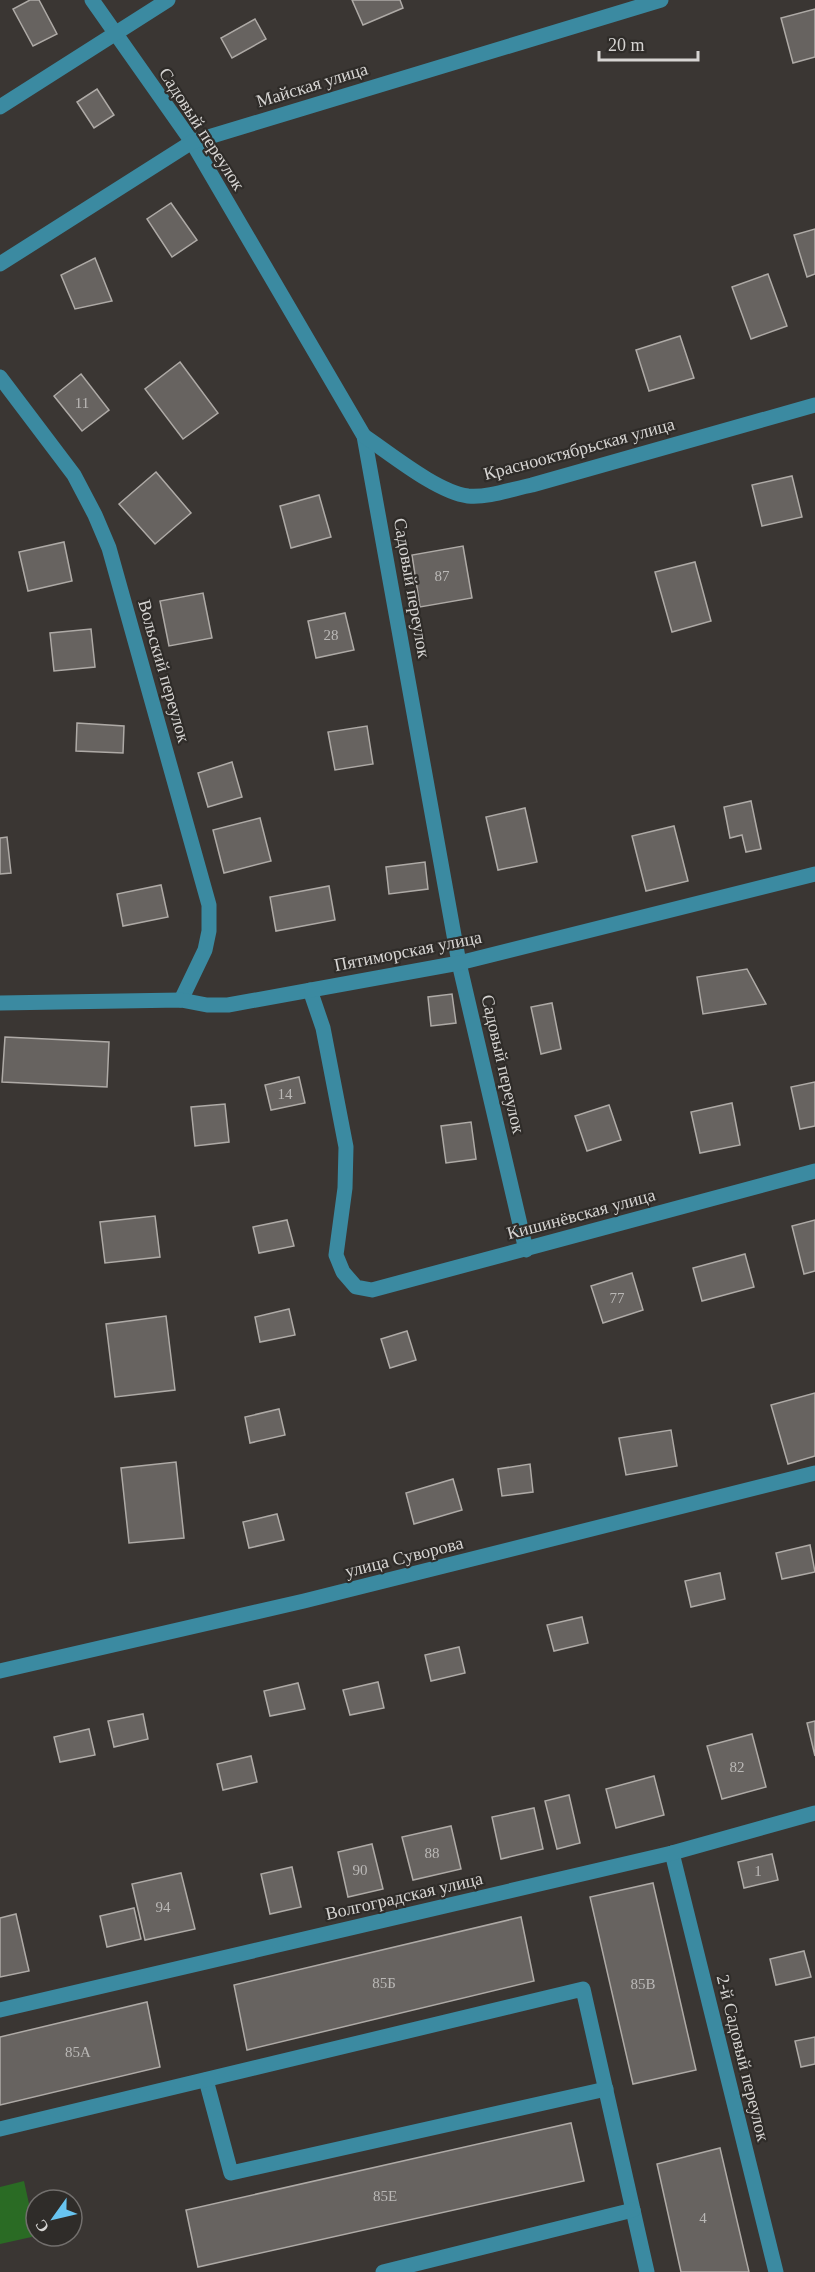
<svg xmlns="http://www.w3.org/2000/svg" width="815" height="2272" font-family="'Times New Roman',serif">
<rect width="100%" height="100%" fill="#3a3633"/>
<path fill="#2a6b24" d="M24,2181L36,2236L0,2244V2187Z"/>
<g fill="#676360" stroke="#aeaaa6" stroke-width="1.5">
<path d="M30,0H39L57,34L33,46L13,9Z"/>
<path d="M352,0H400L403,8L363,25Z"/>
<path d="M815,9V57L793,63L781,18Z"/>
<path d="M255,19L266,39L232,58L221,38Z"/>
<path d="M97,89L114,115L94,128L77,102Z"/>
<path d="M171,203L197,240L172,257L147,219Z"/>
<path d="M815,229V274L807,277L794,235Z"/>
<path d="M95,258L112,301L75,309L61,275Z"/>
<path d="M768,274L787,326L751,339L732,287Z"/>
<path d="M680,336L694,378L649,391L636,350Z"/>
<path d="M180,362L218,413L183,439L145,389Z"/>
<path d="M81,374L109,410L82,431L54,396Z"/>
<path d="M156,472L191,513L155,544L119,504Z"/>
<path d="M792,476L802,517L762,526L752,485Z"/>
<path d="M319,495L331,537L291,548L280,506Z"/>
<path d="M64,542L72,581L28,591L19,552Z"/>
<path d="M463,546L472,598L420,607L412,555Z"/>
<path d="M695,562L711,621L672,632L655,572Z"/>
<path d="M203,593L212,638L169,646L160,601Z"/>
<path d="M345,613L354,650L316,658L308,621Z"/>
<path d="M91,629L95,667L54,671L50,633Z"/>
<path d="M77,723L124,726L123,753L76,751Z"/>
<path d="M367,726L373,764L335,770L328,732Z"/>
<path d="M232,762L242,797L208,807L198,773Z"/>
<path d="M751,801L761,849L746,852L742,835L730,838L724,807Z"/>
<path d="M525,808L537,862L498,870L486,817Z"/>
<path d="M260,818L271,861L224,873L213,830Z"/>
<path d="M674,826L688,881L646,891L632,836Z"/>
<path d="M7,837L11,873L0,874V838Z"/>
<path d="M425,862L428,889L389,894L386,867Z"/>
<path d="M161,885L168,917L123,926L117,894Z"/>
<path d="M329,886L335,920L276,931L270,897Z"/>
<path d="M747,969L766,1004L703,1014L697,977Z"/>
<path d="M452,994L456,1023L431,1026L428,997Z"/>
<path d="M552,1003L561,1049L541,1054L531,1007Z"/>
<path d="M5,1037L109,1042L107,1087L2,1082Z"/>
<path d="M299,1077L305,1103L271,1110L265,1085Z"/>
<path d="M815,1082V1126L800,1129L791,1087Z"/>
<path d="M732,1103L740,1145L700,1153L691,1112Z"/>
<path d="M225,1104L229,1142L195,1146L191,1107Z"/>
<path d="M609,1105L621,1140L587,1151L575,1116Z"/>
<path d="M471,1122L476,1159L446,1163L441,1126Z"/>
<path d="M155,1216L160,1257L105,1263L100,1222Z"/>
<path d="M287,1220L294,1246L259,1253L253,1227Z"/>
<path d="M815,1220V1271L804,1274L792,1226Z"/>
<path d="M745,1254L754,1287L702,1301L693,1268Z"/>
<path d="M632,1273L643,1310L603,1323L591,1286Z"/>
<path d="M289,1309L295,1335L260,1342L255,1317Z"/>
<path d="M166,1316L175,1390L115,1397L106,1324Z"/>
<path d="M407,1331L416,1360L390,1368L381,1339Z"/>
<path d="M815,1393V1456L788,1464L771,1405Z"/>
<path d="M279,1409L285,1435L250,1443L245,1417Z"/>
<path d="M671,1430L677,1466L626,1475L619,1438Z"/>
<path d="M176,1462L184,1538L129,1543L121,1468Z"/>
<path d="M530,1464L533,1492L502,1496L498,1469Z"/>
<path d="M453,1479L462,1510L414,1524L406,1493Z"/>
<path d="M277,1514L284,1540L249,1548L243,1522Z"/>
<path d="M810,1545L815,1572L782,1579L776,1553Z"/>
<path d="M720,1573L725,1599L691,1607L685,1581Z"/>
<path d="M582,1617L588,1643L554,1651L547,1625Z"/>
<path d="M459,1647L465,1673L431,1681L425,1655Z"/>
<path d="M378,1682L384,1708L350,1715L343,1690Z"/>
<path d="M298,1683L305,1709L270,1716L264,1691Z"/>
<path d="M143,1714L148,1739L114,1747L108,1721Z"/>
<path d="M815,1721V1756L807,1723Z"/>
<path d="M89,1729L95,1755L60,1762L54,1737Z"/>
<path d="M752,1734L766,1787L722,1799L707,1746Z"/>
<path d="M251,1756L257,1782L223,1790L217,1764Z"/>
<path d="M654,1776L664,1815L616,1828L606,1789Z"/>
<path d="M569,1795L580,1843L557,1849L545,1801Z"/>
<path d="M534,1808L543,1849L501,1859L492,1817Z"/>
<path d="M451,1826L461,1869L413,1880L402,1837Z"/>
<path d="M372,1844L383,1889L348,1897L338,1852Z"/>
<path d="M772,1854L778,1880L744,1888L738,1862Z"/>
<path d="M292,1867L301,1907L270,1914L261,1874Z"/>
<path d="M181,1873L195,1929L145,1940L132,1884Z"/>
<path d="M653,1883L696,2070L633,2084L590,1897Z"/>
<path d="M134,1908L141,1939L107,1947L100,1916Z"/>
<path d="M16,1914L29,1971L0,1977V1918Z"/>
<path d="M521,1917L534,1981L247,2050L234,1985Z"/>
<path d="M804,1951L811,1977L776,1985L770,1959Z"/>
<path d="M147,2002L160,2067L0,2105V2037Z"/>
<path d="M815,2037V2064L801,2067L795,2041Z"/>
<path d="M571,2123L584,2181L198,2267L186,2210Z"/>
<path d="M720,2148L749,2272H681L657,2164Z"/>
</g>
<g fill="none" stroke-linecap="round" stroke-linejoin="round">
<g stroke="#3b8aa1" stroke-width="15">
<path d="M92,0L192,142L364,436L459,963L526,1250"/>
<path d="M0,107L168,0"/>
<path d="M0,264L192,142L661,0"/>
<path d="M0,377L74,475L95,515L109,548L209,905V931L205,950L181,1000"/>
<path d="M364,436C391,454 437,492 468,496C488,498 512,489 532,485L815,405"/>
<path d="M310,990L323,1028L346,1147L345,1188L336,1255L343,1272L356,1287L372,1290L815,1171"/>
<path d="M0,1003L181,1000L207,1005H228L459,963L815,874"/>
<path d="M0,1671L304,1601L815,1473"/>
<path d="M672,1853L776,2272"/>
<path d="M0,2010L672,1853L815,1813"/>
<path d="M206,2080L231,2173L606,2089"/>
<path d="M0,2129L583,1989L647,2272"/>
<path d="M383,2272L633,2210"/>
</g>
</g>
<g text-anchor="middle" dominant-baseline="central" stroke-width="4.5" stroke-linejoin="round" paint-order="stroke">
<g font-size="15" fill="#bab8b6">
<text x="82" y="403">11</text>
<text x="442" y="576">87</text>
<text x="331" y="635">28</text>
<text x="285" y="1094">14</text>
<text x="617" y="1298">77</text>
<text x="737" y="1767">82</text>
<text x="432" y="1853">88</text>
<text x="360" y="1870">90</text>
<text x="758" y="1871">1</text>
<text x="163" y="1907">94</text>
<text x="384" y="1983">85Б</text>
<text x="643" y="1984">85В</text>
<text x="78" y="2052">85А</text>
<text x="385" y="2196">85Е</text>
<text x="703" y="2218">4</text>
</g>
<g font-size="18" fill="#d6d4d2" stroke="#2f2c29">
<text transform="translate(312 85) rotate(-17)">Майская улица</text>
<text transform="translate(202 129) rotate(57)">Садовый переулок</text>
<text transform="translate(579 449) rotate(-15)">Краснооктябрьская улица</text>
<text transform="translate(412 588) rotate(80)">Садовый переулок</text>
<text transform="translate(164 671) rotate(74)">Вольский переулок</text>
<text transform="translate(408 951) rotate(-11)">Пятиморская улица</text>
<text transform="translate(503 1064) rotate(77)">Садовый переулок</text>
<text transform="translate(581 1214) rotate(-15)">Кишинёвская улица</text>
<text transform="translate(404 1557) rotate(-14)">улица Суворова</text>
<text transform="translate(404 1896) rotate(-13)">Волгоградская улица</text>
<text transform="translate(743 2058) rotate(76)">2-й Садовый переулок</text>
</g>
</g>
<g transform="translate(54 2218) rotate(236)"><circle r="28" fill="#2f2c29" stroke="#726f6d" stroke-width="1.5"/>
<path d="M0-4.5L10 22L0 15L-10 22Z" fill="#68c4f0"/>
<text y="-9" font-size="16" font-weight="bold" text-anchor="middle" fill="#d6d4d2">С</text>
</g>
<path d="M599 51v9h99v-9" fill="none" stroke="#d6d4d2" stroke-width="3"/>
<text x="608" y="51" font-size="18" fill="#d6d4d2" stroke="#2f2c29" stroke-width="4.5" paint-order="stroke">20 m</text>
</svg>
